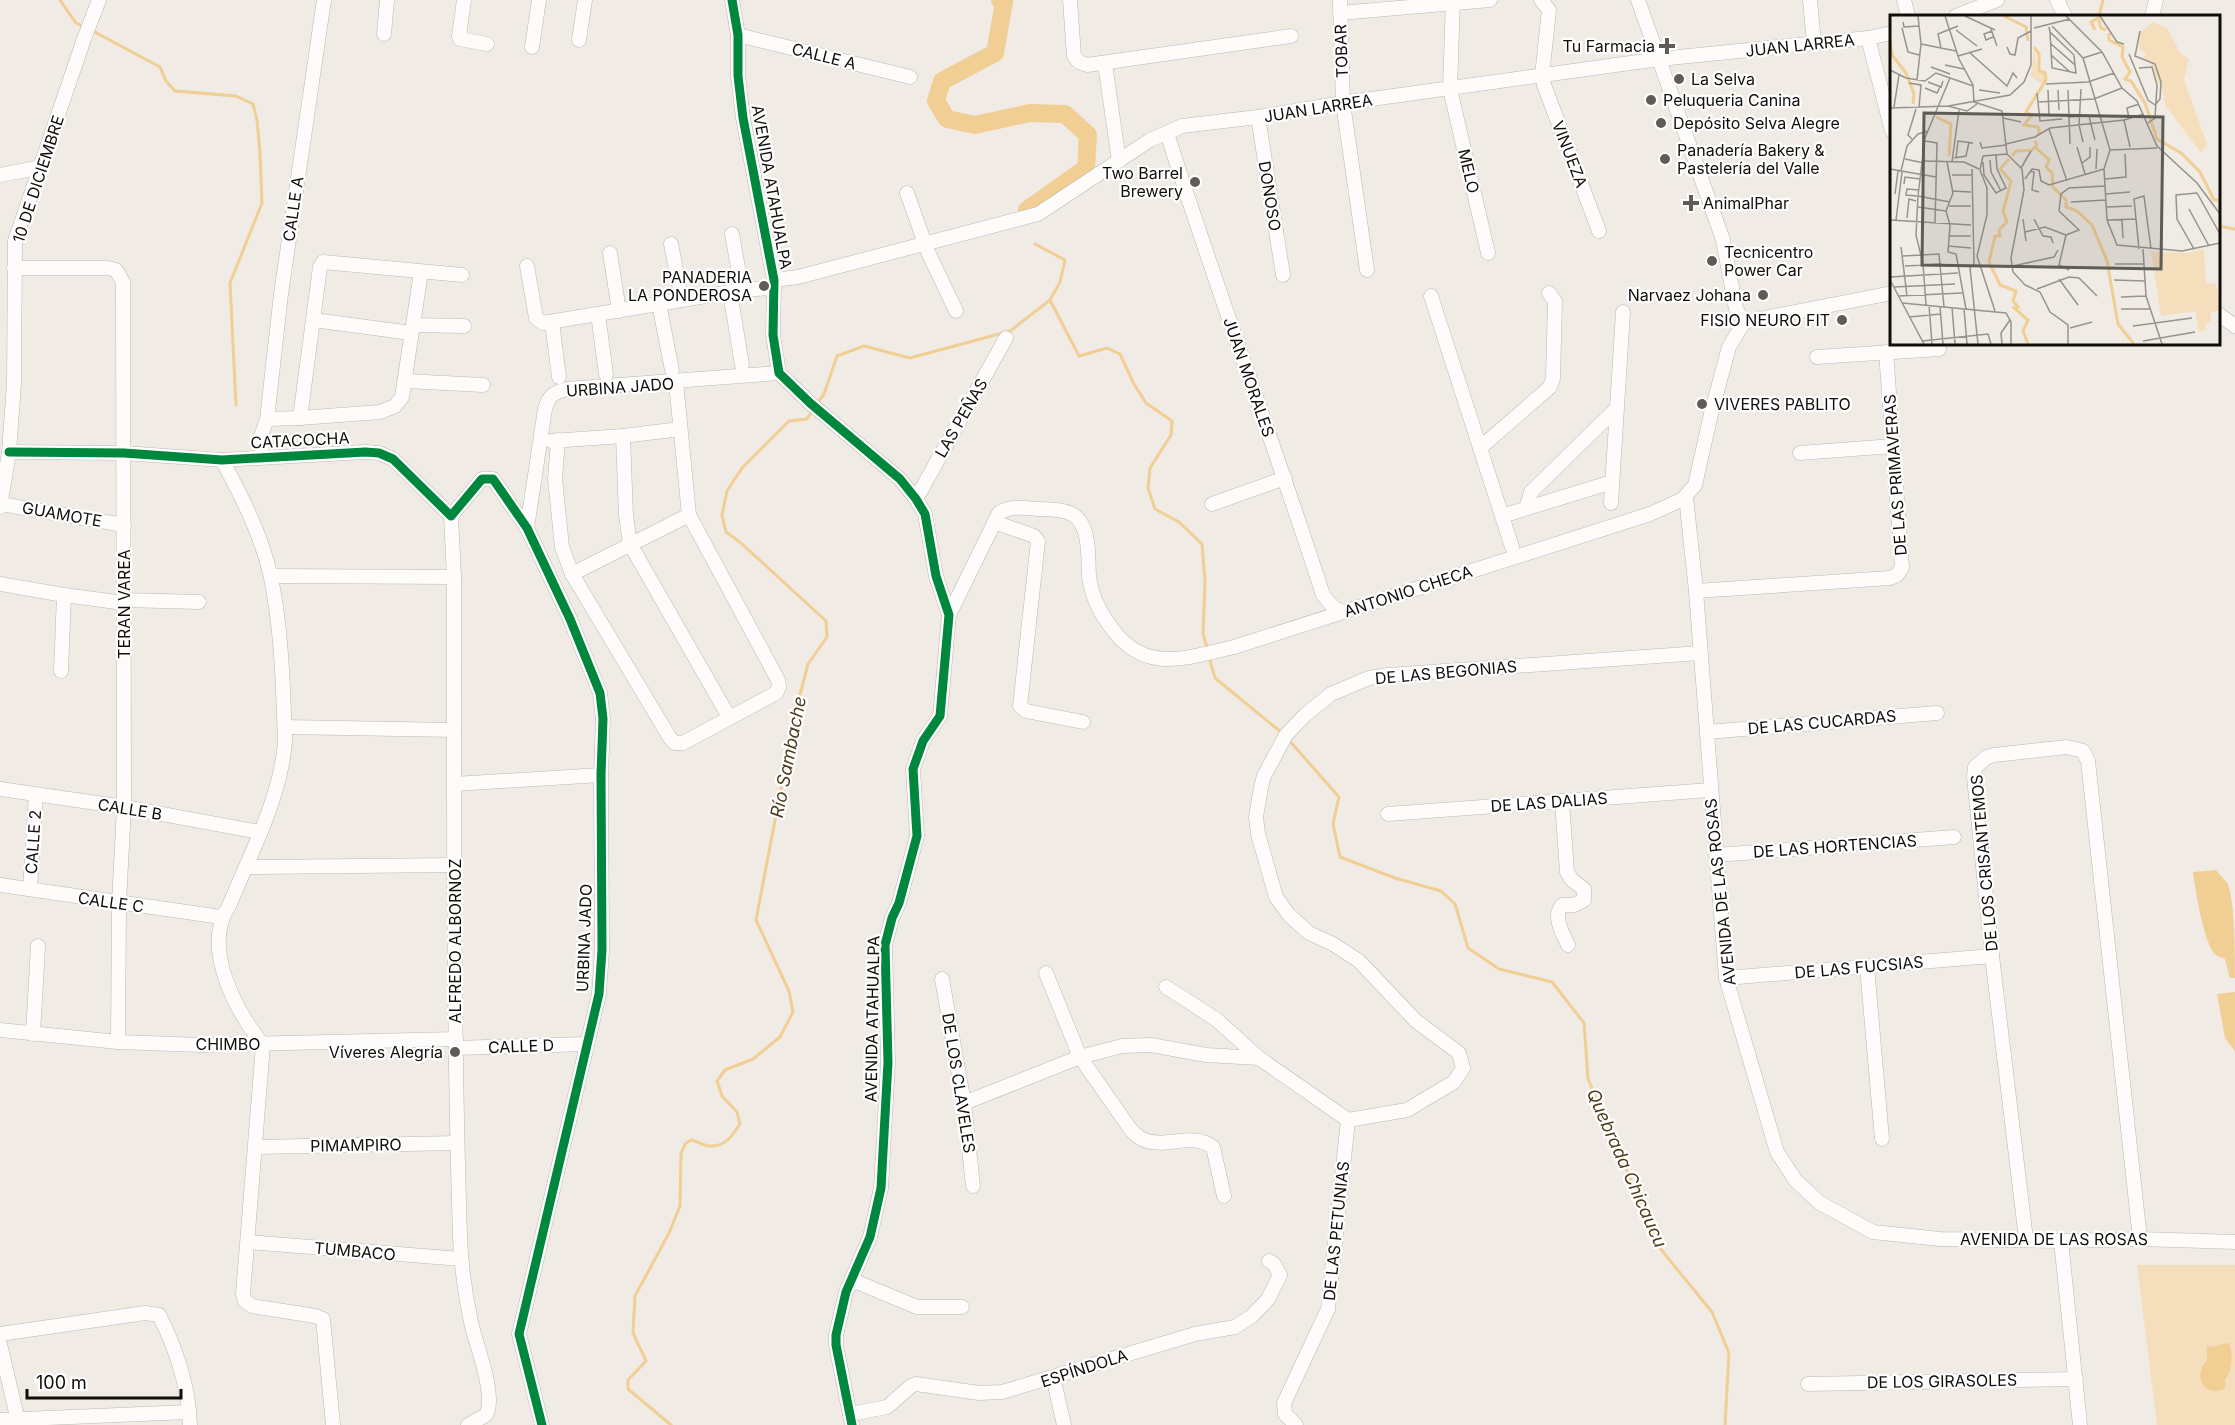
<svg xmlns="http://www.w3.org/2000/svg" width="2235" height="1425" font-family="Inter,sans-serif">
<rect width="100%" height="100%" fill="#f0ebe4"/>
<path fill="#f5debc" d="M2137,1265H2235V1425H2157Z"/>
<g fill="#f1ce94">
<path d="M2216,870C2220,875 2224,879 2228,884C2235,906 2235,952 2235,978H2230L2225,959C2222,957 2218,957 2216,955C2204,946 2195,888 2193,872Z"/>
<path d="M2235,992V1051L2225,1038L2217,994Z"/>
<path d="M2229,1343C2233,1356 2233,1369 2225,1380L2226,1385L2224,1389C2202,1397 2193,1375 2207,1360V1346L2216,1347L2218,1345Z"/>
</g>
<g fill="none" stroke-linecap="round" stroke-linejoin="round">
<g stroke="#f1ce94" stroke-width="3">
<path d="M60,0L76,23L84,27"/>
<path d="M2099,16L2103,0"/>
<path d="M93,31L160,67L166,81L175,91L236,96L253,104L257,120L260,153L262,203L230,283L236,405"/>
<path d="M2218,226L2235,229"/>
<path d="M1050,300L1079,356L1107,348L1120,354L1134,384L1146,403L1172,421L1171,435L1150,468L1148,488L1155,509L1179,522L1202,544L1205,581L1203,634L1207,648"/>
<path d="M816,405L824,394L837,356L864,346L910,358L1010,331L1050,300L1060,282L1065,260L1035,244"/>
<path d="M1209,657L1215,678L1281,732"/>
<path d="M1288,739L1339,797L1333,824L1340,857L1395,878L1441,891L1455,904L1468,948L1499,969L1552,982L1584,1023L1588,1079L1659,1247L1712,1312L1729,1353L1725,1425"/>
<path d="M671,1425L628,1389V1380L646,1361L633,1333L635,1296L669,1233L680,1206L681,1154L685,1144L691,1140C697,1141 704,1146 710,1146C725,1147 733,1135 740,1124L737,1112L722,1096L717,1081L725,1070L753,1059L780,1037L793,1012L789,991L756,920L796,710L808,664L827,637L826,621L741,543L726,532L722,515L727,491L742,468L789,421L807,419L813,410"/>
</g>
<path stroke="#f1ce94" stroke-width="18" d="M1000,0L1004,2L995,53L942,81L936,101L947,119L975,125L1030,113L1065,114L1088,135L1086,168L1027,210"/>
<defs>
<g id="minor">
<path d="M464,0L459,36L460,39L487,44"/>
<path d="M732,0L738,35V76L743,118L774,280L773,335L779,373L810,403L900,479L916,499L925,514L936,576L949,615L940,716L923,741L913,769L917,836L899,903L892,918L885,945L888,1062L881,1188L870,1237L846,1292L836,1335V1345L852,1425"/>
<path d="M1070,0L1074,56L1079,62L1087,65L1291,36"/>
<path d="M1340,0L1343,103L1367,270"/>
<path d="M1453,0L1450,89L1488,253"/>
<path d="M1541,0L1549,10L1542,76L1544,85L1599,231"/>
<path d="M1638,0L1723,240L1736,309L1744,322"/>
<path d="M1810,0L1814,44"/>
<path d="M1904,0L1908,16"/>
<path d="M2057,0L2065,16"/>
<path d="M1340,13L1490,0"/>
<path d="M1956,16L1997,0"/>
<path d="M2152,16L2156,0"/>
<path d="M384,34L387,0"/>
<path d="M738,35L910,77"/>
<path d="M1868,38L1892,131"/>
<path d="M579,40L585,0"/>
<path d="M532,47L539,0"/>
<path d="M1105,64L1119,161"/>
<path d="M1258,117L1283,275"/>
<path d="M1167,133C1216,288 1273,440 1323,595L1334,608L1343,612"/>
<path d="M0,175L42,167"/>
<path d="M907,193L928,252L956,311"/>
<path d="M732,234L742,290"/>
<path d="M671,244L682,300"/>
<path d="M610,253L619,311"/>
<path d="M527,266L536,318L543,323L742,290L773,288"/>
<path d="M14,268H108L116,270L123,282L124,807L119,903L118,1042"/>
<path d="M774,280L798,277L1038,214L1150,140L1182,126L1258,117L1343,103L1659,59L1868,38L1892,33"/>
<path d="M730,292L742,365"/>
<path d="M1431,296L1512,547"/>
<path d="M659,304L672,370"/>
<path d="M598,314L606,374"/>
<path d="M2218,314L2235,326"/>
<path d="M314,320L411,333"/>
<path d="M552,322L559,377"/>
<path d="M413,325L464,326"/>
<path d="M1817,357L1939,349"/>
<path d="M406,381L483,385"/>
<path d="M300,418L320,267L323,262L462,275"/>
<path d="M267,419L300,418L380,412L395,406L402,397L421,272"/>
<path d="M623,436L626,515L630,544L729,717"/>
<path d="M558,440L555,479L562,547L572,574L670,738L675,743H683L776,693L779,687L778,680L689,515L676,382"/>
<path d="M551,441L623,436L680,429"/>
<path d="M1480,448L1550,387L1553,378L1555,301L1549,293"/>
<path d="M9,452L124,453L222,460L365,452L379,453L393,459L451,516L482,479H493L527,528L570,619L600,693L603,719L601,775L602,950L599,994L519,1334L542,1425"/>
<path d="M1800,453L1893,446"/>
<path d="M263,457L260,439L267,419L281,294L324,0"/>
<path d="M222,460C242,497 262,536 271,578C282,632 283,687 285,742C280,800 251,852 229,906C201,947 236,1011 263,1045L243,1294L245,1301L252,1306L315,1316L323,1319L333,1425"/>
<path d="M1686,497L1696,591L1726,978L1777,1152L1796,1181L1820,1203L1873,1232L1940,1239L2061,1241L2140,1239L2235,1242"/>
<path d="M916,499L1006,338"/>
<path d="M1611,503L1623,312"/>
<path d="M0,504L124,525"/>
<path d="M1212,504L1285,478"/>
<path d="M0,507L9,452L14,384L15,241L84,39L99,0"/>
<path d="M1526,508L1531,492L1616,409"/>
<path d="M451,516L454,577C454,797 453,1017 460,1236C461,1265 465,1294 471,1322C475,1343 497,1395 486,1415L468,1425"/>
<path d="M1502,516L1612,482"/>
<path d="M994,522L1034,536L1038,541L1020,706L1026,711L1083,722"/>
<path d="M527,528L545,409C549,395 553,393 567,389L779,373"/>
<path d="M572,574L689,515"/>
<path d="M271,576L454,577"/>
<path d="M0,584L64,595L124,603"/>
<path d="M1696,591L1890,578L1897,575L1902,567L1886,352"/>
<path d="M124,600L199,602"/>
<path d="M949,615L999,513C1012,505 1024,508 1039,509C1051,510 1068,508 1078,519C1090,532 1088,559 1089,576C1091,595 1099,611 1110,626C1144,675 1185,658 1234,647L1650,514L1683,499L1695,485L1711,414L1729,347L1744,322L1892,293"/>
<path d="M61,671L64,595"/>
<path d="M285,727L454,730"/>
<path d="M1707,732L1937,713"/>
<path d="M454,784L601,775"/>
<path d="M0,789L124,807L260,832"/>
<path d="M1562,801L1567,872L1572,880L1584,889V900L1574,905H1562C1552,917 1563,933 1568,945"/>
<path d="M1388,814L1710,790"/>
<path d="M1716,855L1954,837"/>
<path d="M246,867L455,865"/>
<path d="M0,885L221,917"/>
<path d="M30,889L36,795"/>
<path d="M1867,967L1882,1139"/>
<path d="M1046,973L1080,1057L1131,1130C1134,1133 1138,1137 1142,1139C1164,1150 1192,1131 1213,1147L1224,1196"/>
<path d="M1726,978L1992,956"/>
<path d="M942,979L964,1103L973,1186"/>
<path d="M1166,987L1217,1020L1259,1058"/>
<path d="M0,1030L118,1042L201,1045L456,1039"/>
<path d="M33,1034L38,946"/>
<path d="M456,1048L585,1044"/>
<path d="M964,1103L1080,1057L1122,1046L1151,1045L1206,1055L1259,1058L1348,1120L1407,1110L1454,1082L1463,1068L1459,1053L1416,1021L1359,961L1333,944L1309,933L1289,915L1276,897L1258,834L1256,817L1261,787L1264,776L1286,735L1305,715L1331,694L1369,678L1388,675L1700,653"/>
<path d="M256,1147L457,1143"/>
<path d="M2026,1239L1992,956L1974,777L1975,767L1987,757L1994,755L2067,747L2083,751L2088,761L2140,1239"/>
<path d="M2061,1241L2080,1425"/>
<path d="M248,1242L461,1259"/>
<path d="M852,1280L917,1307H962"/>
<path d="M0,1334L145,1313L159,1315C176,1348 189,1388 190,1425"/>
<path d="M0,1344L19,1425"/>
<path d="M1053,1377L1064,1425"/>
<path d="M1808,1384L2076,1379"/>
<path d="M850,1414L887,1407L911,1386L916,1384L979,1393L1002,1392L1195,1334L1235,1327L1252,1316L1268,1299L1280,1275L1274,1264L1269,1261"/>
<path d="M0,1420L189,1412"/>
<path d="M1296,1425L1285,1414L1284,1403L1328,1309L1348,1120"/>
</g>
</defs>
<use href="#minor" stroke="#bbb8b2" stroke-width="15"/>
<use href="#minor" stroke="#fdfcfb" stroke-width="14"/>
<defs>
<g id="cycleway">
<path d="M732,0L738,35V76L743,118L774,280L773,335L779,373L810,403L900,479L916,499L925,514L936,576L949,615L940,716L923,741L913,769L917,836L899,903L892,918L885,945L888,1062L881,1188L870,1237L846,1292L836,1335V1345L852,1425"/>
<path d="M9,452L124,453L222,460L365,452L379,453L393,459L451,516L482,479H493L527,528L570,619L600,693L603,719L601,775L602,950L599,994L519,1334L542,1425"/>
</g>
</defs>
<use href="#cycleway" stroke="#fff" stroke-width="13"/>
<use href="#cycleway" stroke="#00873e" stroke-width="9"/>
</g>
<g fill="#5f5b56" stroke="#fff" stroke-width="2">
<path d="M1664 37h6v6h6v6h-6v6h-6v-6h-6v-6h6z"/>
<circle cx="1679" cy="79" r="6"/>
<circle cx="1651" cy="100" r="6"/>
<circle cx="1661" cy="123" r="6"/>
<circle cx="1665" cy="159" r="6"/>
<circle cx="1195" cy="182" r="6"/>
<path d="M1688 194h6v6h6v6h-6v6h-6v-6h-6v-6h6z"/>
<circle cx="1712" cy="261" r="6"/>
<circle cx="764" cy="286" r="6"/>
<circle cx="1763" cy="295" r="6"/>
<circle cx="1842" cy="320" r="6"/>
<circle cx="1702" cy="404" r="6"/>
<circle cx="455" cy="1052" r="6"/>
</g>
<g text-anchor="middle" dominant-baseline="central" stroke-width="4.5" stroke-linejoin="round" paint-order="stroke">
<g font-size="16" fill="#110e0a" stroke="#fff">
<text transform="translate(1800 45) rotate(-6)">JUAN LARREA</text>
<text transform="translate(1341 51) rotate(-92)">TOBAR</text>
<text transform="translate(824 56) rotate(14)">CALLE A</text>
<text transform="translate(1318 108) rotate(-9)">JUAN LARREA</text>
<text transform="translate(1570 154) rotate(69)">VINUEZA</text>
<text transform="translate(1469 171) rotate(77)">MELO</text>
<text transform="translate(38 179) rotate(-72)">10 DE DICIEMBRE</text>
<text transform="translate(772 187) rotate(80)">AVENIDA ATAHUALPA</text>
<text transform="translate(1270 196) rotate(81)">DONOSO</text>
<text transform="translate(293 209) rotate(-82)">CALLE A</text>
<text transform="translate(1249 377) rotate(71)">JUAN MORALES</text>
<text transform="translate(620 387) rotate(-4)">URBINA JADO</text>
<text transform="translate(961 418) rotate(-60)">LAS PEÑAS</text>
<text transform="translate(300 440) rotate(-3)">CATACOCHA</text>
<text transform="translate(1895 475) rotate(-94)">DE LAS PRIMAVERAS</text>
<text transform="translate(62 514) rotate(10)">GUAMOTE</text>
<text transform="translate(1408 591) rotate(-18)">ANTONIO CHECA</text>
<text transform="translate(124 604) rotate(-90)">TERAN VAREA</text>
<text transform="translate(1446 672) rotate(-5)">DE LAS BEGONIAS</text>
<text transform="translate(1822 722) rotate(-5)">DE LAS CUCARDAS</text>
<text transform="translate(1549 802) rotate(-4)">DE LAS DALIAS</text>
<text transform="translate(130 809) rotate(9)">CALLE B</text>
<text transform="translate(33 842) rotate(-86)">CALLE 2</text>
<text transform="translate(1835 846) rotate(-4)">DE LAS HORTENCIAS</text>
<text transform="translate(1984 863) rotate(-95)">DE LOS CRISANTEMOS</text>
<text transform="translate(1720 892) rotate(-96)">AVENIDA DE LAS ROSAS</text>
<text transform="translate(111 902) rotate(8)">CALLE C</text>
<text transform="translate(584 938) rotate(-88)">URBINA JADO</text>
<text transform="translate(455 941) rotate(-90)">ALFREDO ALBORNOZ</text>
<text transform="translate(1859 967) rotate(-5)">DE LAS FUCSIAS</text>
<text transform="translate(872 1019) rotate(-89)">AVENIDA ATAHUALPA</text>
<text x="228" y="1044">CHIMBO</text>
<text transform="translate(521 1046) rotate(-2)">CALLE D</text>
<text transform="translate(959 1083) rotate(81)">DE LOS CLAVELES</text>
<text transform="translate(356 1145) rotate(-1)">PIMAMPIRO</text>
<text transform="translate(1336 1231) rotate(-84)">DE LAS PETUNIAS</text>
<text x="2054" y="1239">AVENIDA DE LAS ROSAS</text>
<text transform="translate(355 1251) rotate(5)">TUMBACO</text>
<text transform="translate(1084 1368) rotate(-18)">ESPÍNDOLA</text>
<text transform="translate(1942 1381) rotate(-1)">DE LOS GIRASOLES</text>
</g>
<g font-size="16" fill="#110e0a" stroke="#fff" text-anchor="start">
<text x="1655" y="46" text-anchor="end">Tu Farmacia</text>
<text x="1691" y="79">La Selva</text>
<text x="1663" y="100">Peluqueria Canina</text>
<text x="1673" y="123">Depósito Selva Alegre</text>
<text x="1677" y="150">Panadería Bakery &amp;<tspan x="1677" dy="18">Pastelería del Valle</tspan></text>
<text x="1183" y="173" text-anchor="end">Two Barrel<tspan x="1183" dy="18">Brewery</tspan></text>
<text x="1703" y="203">AnimalPhar</text>
<text x="1724" y="252">Tecnicentro<tspan x="1724" dy="18">Power Car</tspan></text>
<text x="752" y="277" text-anchor="end">PANADERIA<tspan x="752" dy="18">LA PONDEROSA</tspan></text>
<text x="1751" y="295" text-anchor="end">Narvaez Johana</text>
<text x="1830" y="320" text-anchor="end">FISIO NEURO FIT</text>
<text x="1714" y="404">VIVERES PABLITO</text>
<text x="443" y="1052" text-anchor="end">Víveres Alegría</text>
</g>
<g font-size="18" font-style="italic" fill="#503c1a" stroke="#fff">
<text transform="translate(788 757) rotate(-79)">Río Sambache</text>
<text transform="translate(1627 1168) rotate(66)">Quebrada Chicaucu</text>
</g>
</g>
<g transform="translate(1890 15)">
<rect width="330" height="330" fill="#f0ebe4"/>
<path d="M262,7L277,13L291,39L299,44L294,65L317,129L311,138L275,90L271,68H268L262,50L252,42L257,40L249,33V19ZM144,33L147,54L155,60L153,70L140,60L142,55L147,57L142,54ZM314,234L316,269L326,268L330,296L321,297V307L316,309V315L309,317L305,296L271,301L261,237L297,238Z" fill="#f5debc"/>
<path fill="none" stroke="#f1ce94" stroke-width="3" d="M114,1L136,12L138,26M205,15L201,7L208,3L211,13L216,15M219,18V25L233,32L232,42L240,57L235,64L241,66L255,88L267,124L291,138L310,157L324,185H330M0,25L2,40L16,58L24,79L23,89M144,32L149,39V56L155,58L156,65L136,97L142,100L134,110L148,112L150,118L147,120M46,102L61,109L59,141M146,133L159,145L156,152L162,158L163,172L176,185V192L187,196L202,210L217,246L228,309L244,329M122,141L126,136L142,135L147,130L145,126M119,144L110,154L121,166L113,197L117,207L109,215L110,221H105L99,247L110,270L126,276L123,286L128,292L124,293L138,305L133,316L138,329"/>
<path fill="none" stroke="#97938d" stroke-width="1.5" d="M55,1L69,44L83,70L84,87L112,96L117,139L132,154L134,175L121,243L123,257L135,270L150,277L160,297L178,310V329M75,1L105,15M176,1L212,37L232,73L247,86L267,131L307,168L330,199M210,1L227,27L234,29M13,7L14,12L29,11M162,11L193,43L220,135M159,12L160,17L184,40L185,50M12,13L18,37L29,40M144,13L180,4M101,14L107,31M66,15L87,31M102,16L94,19L96,25L103,22M250,16L245,41L265,49L271,67L270,84L265,90M160,17L162,53L186,58L185,50L160,28M31,29L66,36M117,32L120,39L125,40L128,23L141,16M51,33L48,19L68,11M79,37L117,71L123,58L127,63M239,39L258,85L265,90M161,40L180,57M68,41L92,34M193,43L212,37M55,50L74,54M41,52L60,59M249,53L262,52L267,70L265,103L258,108M0,55L16,63L35,66L46,58L83,71M27,65L31,29L28,1M38,67L51,72L53,66M19,68L31,70L29,92M156,69L198,67L224,58M35,73L47,78L50,72M191,74L189,110L193,127M89,75L110,78M158,75L159,99M168,75L169,95M178,75L180,129M147,78L150,106L172,104M148,87L204,84L232,73M58,91L77,96L87,89M4,92L9,60M0,93L58,91L120,80L134,67L141,50V1M178,102L199,101L205,125M113,103L131,107M239,104L237,93L249,89M234,105L240,132M159,114L177,166M22,124L18,120L26,94M35,126L47,128L45,209M90,127L92,133L116,130M116,129L145,122L160,113L234,105L254,99M187,132L195,159M220,135L214,154L217,205L227,230L292,236L330,228M220,135L267,133M64,143L76,141L79,127M66,143L68,126L83,128M15,144L34,148M100,145L101,157L111,176M34,146L74,147L89,154M57,147L63,178L56,196L60,210L58,237L66,239L76,294M62,147L69,95M93,147L94,160L106,178L116,173L107,154L106,140M192,148L200,142V132M131,153L141,136M0,154L46,162M82,154L84,249L80,253L88,329M206,154L207,134M11,156L17,131L28,119L38,116M140,156L144,157L142,175L149,177M62,160H82M135,164L142,154L149,155L151,166L159,170L214,154M215,164L236,162L235,139M14,169L15,162L30,164M63,176L81,177M5,179L8,156M216,179L240,177M27,181L16,180L17,174L29,175M28,181L60,187M181,187L216,185M59,191H81M28,192L56,196M216,192L242,191M299,194L319,231M17,203L19,184L26,186M133,204L136,226M144,204L153,221L161,222L163,228M0,205L81,210M6,205L12,157M217,205L246,204M232,205L233,223M135,217L155,212L176,220M176,220L189,215L169,196L171,179L179,173L215,171M176,220L169,250L179,255M59,221H81M58,231L81,233M11,232L17,281M249,234L244,184L254,181L261,234M253,234L256,281L272,329M304,234L287,204L286,180L307,178L330,219M13,241L49,239L54,292M225,249H254M15,251L52,249M123,251L164,242L168,235M0,262L68,258M169,264L188,290M0,265L34,329M224,265L255,266M4,272L65,269M147,274L179,262L189,263L207,281M8,281L72,278M231,282L256,281M12,288L116,298L121,307V329M36,290L33,249L26,220L28,181L35,123L60,63M39,290L42,329M50,291L53,329M62,292L65,329M74,294L77,329M231,294H261M105,296L87,241L97,200V173L90,155L93,141L117,139M19,302L51,299M243,311L302,303M180,313L202,307M32,326L98,319L101,329M253,326L305,317M112,329L111,318L120,305"/>
<path fill="#5f5b56" fill-opacity="0.15" stroke="#5f5b56" stroke-width="3" d="M34,98L273,102L271,254L32,250Z"/>
<rect width="330" height="330" fill="none" stroke="#110e0a" stroke-width="3"/>
</g>
<path d="M27 1389v9h154v-9" fill="none" stroke="#110e0a" stroke-width="3"/>
<text x="36" y="1389" font-size="18" fill="#110e0a" stroke="#ffffff" stroke-width="4.5" paint-order="stroke">100 m</text>
</svg>
